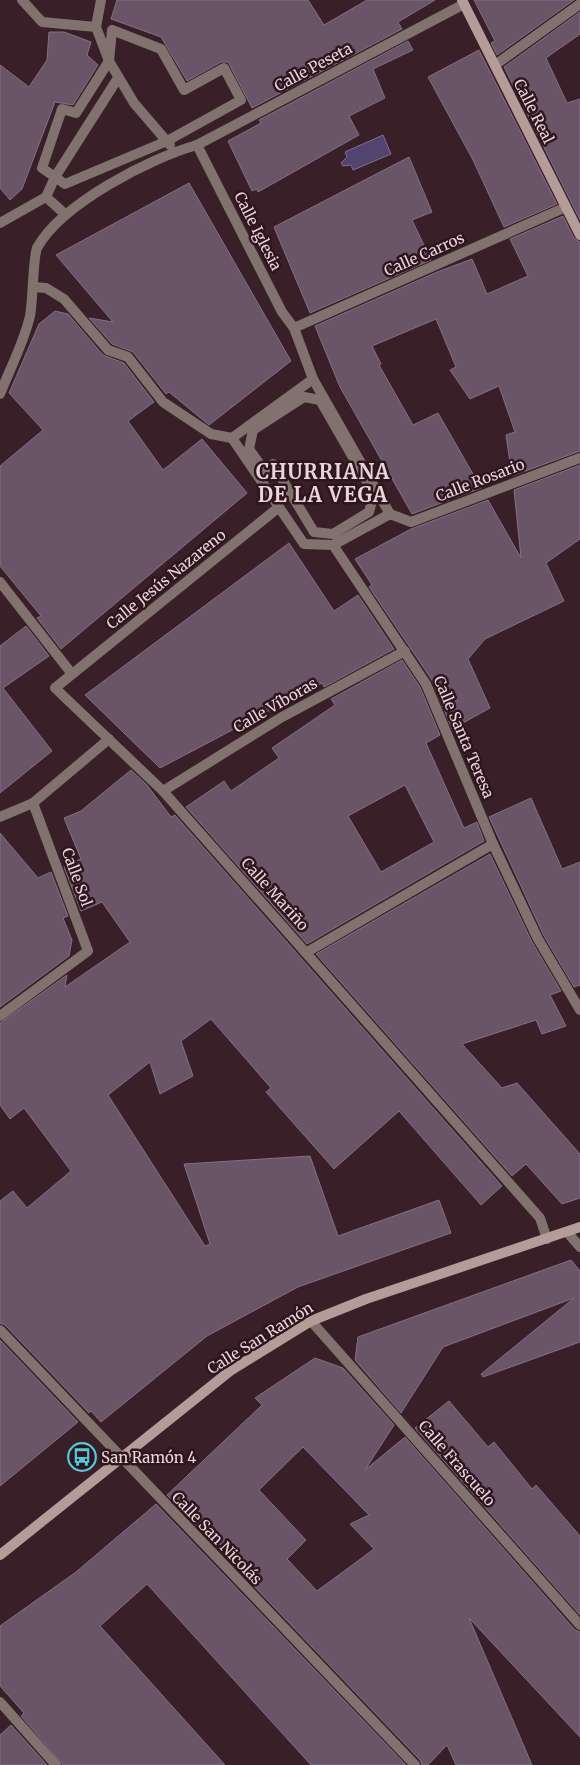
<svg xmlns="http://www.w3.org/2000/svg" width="580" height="1765" font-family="Merriweather,serif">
<rect width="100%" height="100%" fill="#391f27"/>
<path fill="#51446e" stroke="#7e708f" d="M383,135L391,154L353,170L351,165L343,166L341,163L347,157L345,152Z"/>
<g fill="#695468" stroke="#856f84" fill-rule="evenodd">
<path d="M117,0H308L324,25L367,0H435L398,22L402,29L252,108L228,62H221L187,81L161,37L111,19Z"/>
<path d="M474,0H574L497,55L491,43L495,41Z"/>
<path d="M580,12V34L546,58L567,103L580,99V220L504,67Z"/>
<path d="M49,32H64L91,42L87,55L98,65L73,105L55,102L22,189L10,200L0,188V65L29,87L47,60Z"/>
<path d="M408,41L413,50L373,69L385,98L349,116L359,135L258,192L257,189L252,191L228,141L261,123L259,120Z"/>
<path d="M479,50L557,204L504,227L473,160L428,77Z"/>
<path d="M409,157L432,212L412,220L431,260L310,313L274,227Z"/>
<path d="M189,183L291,361L209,425L169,392L166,394L133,352L112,344L89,318L113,322L56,255Z"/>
<path d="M563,216L574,238L580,242V451L512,476L506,435L515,432L499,386L470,399L450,370L456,367L436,319L372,346L381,364L379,365L413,425L438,413L481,488L412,514L340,387L315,326L437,272L472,259L487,294L528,276L510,239Z"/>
<path d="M55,311L68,314L103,355L124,363L154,402L128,421L163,470L202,439L247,493L61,649L37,618L41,616L0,566V466L43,430L9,393L39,324Z"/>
<path d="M580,465V539L546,563L564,601L485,639L468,659L490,708L452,729L432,680L369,587L372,585L355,559L411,529L488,500L521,558L514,490Z"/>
<path d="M289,543L334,611L358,595L394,649L324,687L322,683L160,768L85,695Z"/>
<path d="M26,626L49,656L3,688L52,751L0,793V646Z"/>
<path d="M402,660L420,687L440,735L426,743L464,828L477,822L484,841L307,944L186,807L224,781L231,791L279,758L272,748L335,705L331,699ZM405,785L434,842L381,872L348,816Z"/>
<path d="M131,770L147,785L171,817L175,815L502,1186L481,1205L399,1111L334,1169L266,1092L271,1088L211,1019L181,1041L193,1076L160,1094L150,1062L108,1095L205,1246L210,1244L184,1164L310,1156L338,1236L439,1200L451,1233L298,1287L207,1336L101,1422L91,1411L89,1413L5,1325L0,1323V1201L13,1191L27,1208L71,1171L24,1108L10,1119L0,1105V1023L67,975L65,987L130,942L102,902L81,911L64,867L81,859L64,818L81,811Z"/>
<path d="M531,798L562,869L580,862V985L574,987L544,936L489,817Z"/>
<path d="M0,833L38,878L51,872L68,916L63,918L72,940L69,956L0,1007Z"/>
<path d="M490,854L532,942L561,991L550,995L566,1026L542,1034L536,1020L462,1044L502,1088L517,1083L580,1154V1198L562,1204L526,1164L512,1176L316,954Z"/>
<path d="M571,1260L580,1271V1342L483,1377L481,1374L574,1298L443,1347L401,1413L355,1360L358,1337Z"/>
<path d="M0,1340L78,1422L0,1486Z"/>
<path d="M315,1358L343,1368L394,1425L365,1470L405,1437L575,1630L580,1632V1737L469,1618L532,1765H456L447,1745L428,1765H422L420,1760L167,1495L262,1405L255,1398ZM303,1447L369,1515L350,1524L374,1549L317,1591L287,1559L306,1540L259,1490Z"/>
<path d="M449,1401L488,1447L494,1442L532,1489L536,1485L580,1536V1615L415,1428Z"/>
<path d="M156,1504L406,1765H311L147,1584L100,1626L225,1765H63L21,1716L24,1713L0,1686V1626L76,1572Z"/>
<path d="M11,1725L47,1765H0V1735Z"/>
</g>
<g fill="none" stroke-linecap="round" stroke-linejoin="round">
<g stroke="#81726f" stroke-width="10">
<path d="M22,0L42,22L96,27"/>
<path d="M101,0L96,27L109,61L134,103L170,145"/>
<path d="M112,30L161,49L184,90L224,68L241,100L167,141L65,184L42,168L62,109L76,113L109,61Z"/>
<path d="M495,65L580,4"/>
<path d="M197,145L282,312L294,328L313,379L390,514"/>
<path d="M46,197L55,177L118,78"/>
<path d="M46,197L65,214"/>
<path d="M0,223L46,197"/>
<path d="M34,287L46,288L64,299L108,350L128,357L163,402L211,434L232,438"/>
<path d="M294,328L566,207"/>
<path d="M313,379L232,438L304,544L333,545L390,514"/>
<path d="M0,394C10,369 24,342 30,316C33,301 33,257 37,248C61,204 150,158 197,145L464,4"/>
<path d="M304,397L320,400L374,494L369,512L333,534L314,532L273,464L264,470L249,449L253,430Z"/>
<path d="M279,507L55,688L163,791L540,1218L547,1239"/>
<path d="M390,514L411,522L580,458"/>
<path d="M333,545L426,684L493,844L538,939L580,1010"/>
<path d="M0,582L72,674"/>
<path d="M163,791L282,717L405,651"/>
<path d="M0,817L33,803L109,739"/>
<path d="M307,952L493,844"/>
<path d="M0,1016L88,951L33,803"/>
<path d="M567,1232L580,1247"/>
<path d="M311,1321L580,1625"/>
<path d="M0,1330L415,1765"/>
<path d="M0,1702L56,1765"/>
</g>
<g stroke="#b49c98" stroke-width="10">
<path d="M462,0L580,235"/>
<path d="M0,1555L230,1371L311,1321L366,1299L580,1227"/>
</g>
</g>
<defs>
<symbol id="bus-ring" viewBox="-11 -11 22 22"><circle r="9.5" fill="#2e151e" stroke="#52cbd8" stroke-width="1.5"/><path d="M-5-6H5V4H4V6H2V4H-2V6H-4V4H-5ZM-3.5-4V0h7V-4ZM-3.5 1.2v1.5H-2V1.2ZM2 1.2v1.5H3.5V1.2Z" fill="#52cbd8"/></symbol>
</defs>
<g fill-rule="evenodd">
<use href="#bus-ring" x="66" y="1441" width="32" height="32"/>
</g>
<g text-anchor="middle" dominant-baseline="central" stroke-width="5" stroke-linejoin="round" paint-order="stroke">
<g font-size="15" fill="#e8d6db" stroke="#2e151e">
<text transform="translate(313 67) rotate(-28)">Calle Peseta</text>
<text transform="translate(534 111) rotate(63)">Calle Real</text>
<text transform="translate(258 231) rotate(63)">Calle Iglesia</text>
<text transform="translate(424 254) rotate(-24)">Calle Carros</text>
<text transform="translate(480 480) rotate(-21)">Calle Rosario</text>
<text transform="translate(166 579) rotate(-39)">Calle Jesús Nazareno</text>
<text transform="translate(275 705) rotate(-30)">Calle Víboras</text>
<text transform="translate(464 737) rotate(67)">Calle Santa Teresa</text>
<text transform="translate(77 877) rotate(70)">Calle Sol</text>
<text transform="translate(275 894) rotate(48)">Calle Mariño</text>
<text transform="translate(260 1338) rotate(-32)">Calle San Ramón</text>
<text transform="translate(457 1463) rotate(49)">Calle Frascuelo</text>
<text transform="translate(217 1538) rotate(46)">Calle San Nicolás</text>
</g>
<g font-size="15" fill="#e8d6db" stroke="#2e151e" text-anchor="start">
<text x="101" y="1457">San Ramón 4</text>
</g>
<g font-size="20" font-weight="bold" letter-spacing="1" fill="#e8d6db" stroke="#2e151e">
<text x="323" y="471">CHURRIANA<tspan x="323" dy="23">DE LA VEGA</tspan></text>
</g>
</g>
</svg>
